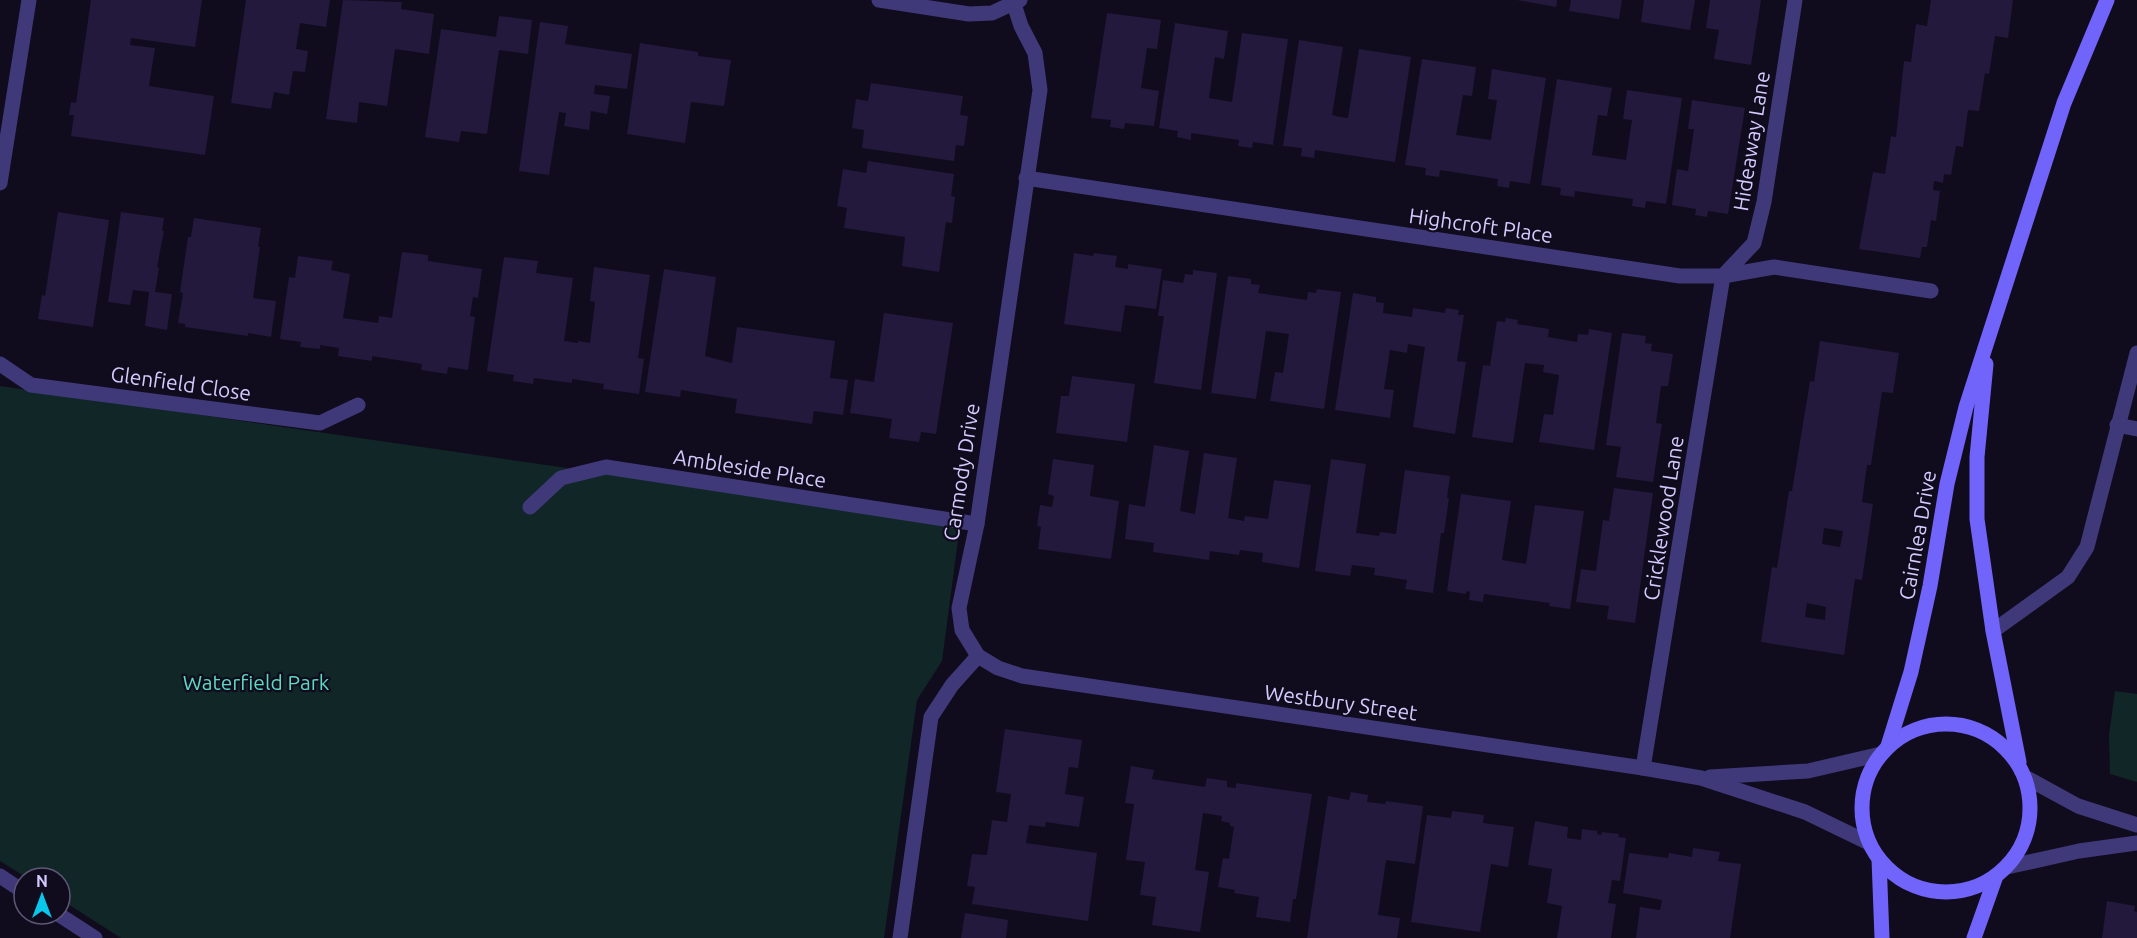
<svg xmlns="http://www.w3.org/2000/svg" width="2137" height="938" font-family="Ubuntu,sans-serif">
<rect width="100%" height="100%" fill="#100c1d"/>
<g fill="#102627">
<path d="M0,386L960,525L942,661L917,700L884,938H121L60,899V878H27L0,861Z"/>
<path d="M2115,691L2137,694V782L2110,774L2109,735Z"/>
</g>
<g fill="#22193d" fill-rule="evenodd">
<path d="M91,0H202L195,47L131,38L130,45L155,48L149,86L214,96L205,155L71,136L74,115H69L71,102L76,103Z"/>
<path d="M246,0H330L326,27L300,23L296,49L308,51L305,72L293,71L289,95L274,92L271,109L231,103Z"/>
<path d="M343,0L402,2L401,9L434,14L429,54L395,49L387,106L359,102L357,123L326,119Z"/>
<path d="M1517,0H1557L1556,7Z"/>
<path d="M1571,0H1622L1619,19L1569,11Z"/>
<path d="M1644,0H1695L1690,30L1641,22Z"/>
<path d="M1710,0H1761L1751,65L1714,59L1719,30L1706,28Z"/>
<path d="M1931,0H2013L2008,38L1995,36L1989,74L1985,73L1979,111L1968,110L1963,147L1956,146L1951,175L1944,174L1943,183L1934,181L1933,190L1940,191L1936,221L1931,220L1927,247H1922L1920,258L1859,249L1873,172L1885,174L1891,136L1896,137L1904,61L1911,62L1916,24L1927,26Z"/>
<path d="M1107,13L1161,20L1157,49L1147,48L1141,88L1159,91L1154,126L1125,123L1124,129L1110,127L1111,120L1091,118Z"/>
<path d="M499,16L532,20L528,54L499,50L487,134L461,131L459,142L425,137L441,29L496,37Z"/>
<path d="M540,22L568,26L565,44L632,54L627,89L595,85L594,94L610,96L607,114L591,111L589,130L564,126L566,113L559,112L549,175L519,171Z"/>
<path d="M1175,23L1228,31L1224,59L1215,57L1209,98L1232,102L1242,33L1288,39L1273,145L1253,142L1252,148L1238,146L1239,140L1191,133V140L1177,137L1178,131L1159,128Z"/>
<path d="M1299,40L1343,47L1332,115L1340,117L1348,118L1359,49L1411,57L1395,162L1315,150L1314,158L1301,156L1302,148L1283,146Z"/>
<path d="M640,43L698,52V56L731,60L724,106L691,102L685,143L627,134Z"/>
<path d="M1422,59L1476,67L1472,96L1463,95L1456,135L1491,140L1497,100L1488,99L1492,69L1546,78L1530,184L1510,181L1509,188L1497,186L1498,179L1440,170L1439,177L1425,175L1426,168L1405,165Z"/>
<path d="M1557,79L1612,88L1607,116L1598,115L1592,155L1626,160L1632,120L1623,119L1627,90L1682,98L1666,204L1646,201L1645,208L1632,206L1633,199L1575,191L1574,197L1560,195L1561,188L1541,185Z"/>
<path d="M871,83L963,96L960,115L968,116L964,146L956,145L954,161L862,148L864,130L852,128L856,99L868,101Z"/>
<path d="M1692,100L1745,108L1728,214L1708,211L1707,217L1695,215L1696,209L1672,205L1677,169L1688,171L1694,129H1688Z"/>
<path d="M868,161L954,174L951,196L955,197L952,223L946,222L939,272L902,266L905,237L844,228L847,208L837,206L843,169L866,173Z"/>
<path d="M58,212L109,220L93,327L38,319L42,295L45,296Z"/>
<path d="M121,212L164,218L162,231H164L157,267L159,268L155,292L172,294L167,330L145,326L149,292L133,290L130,305L108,302Z"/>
<path d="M194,218L261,228L258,247H260L253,298L276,301L271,337L248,333V336L185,327V324L178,323L183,293L180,292L188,237H191Z"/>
<path d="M402,252L428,255V261L482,269L478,298L473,297L470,316L475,317L468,370L448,367L447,374L421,370L422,364L372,356V361L338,356L339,348L320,345V349L300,347L301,342L280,339L289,277L295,278L298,256L333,261L331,270L350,274L343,318L378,323L379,316L392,318Z"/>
<path d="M1074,253L1093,256L1094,253L1117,256L1115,267L1128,269V264L1162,269L1156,309L1125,305L1121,332L1064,324Z"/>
<path d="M504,257L538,261L536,273L573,278L564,341L578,343V341L590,343L595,302L590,301L594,267L650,275L638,358L644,359L639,394L603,389L604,384L572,379V383L534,378L533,384L513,381L514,375L487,371Z"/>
<path d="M664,269L716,277L705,356L732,363L737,327L835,341L830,378L848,380L843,415L814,411L812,424L735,413L737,399L681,390L680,397L645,392Z"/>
<path d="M1193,270L1217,273L1201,390L1154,383L1164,316H1158L1163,280L1183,283L1185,274L1193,275Z"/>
<path d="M1228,276L1251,279V284L1260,285L1258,293L1307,300L1308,292L1316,293L1317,289L1341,292L1324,409L1270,401L1275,372L1283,373L1289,334L1266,331L1256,399L1211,393Z"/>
<path d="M1353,293L1376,297V302L1384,303L1383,313L1412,317L1413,308L1445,313L1446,308L1459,310L1458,315H1464L1457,361L1466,362L1455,434L1413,427L1425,347L1408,344L1407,353L1390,350L1384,389L1394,390L1390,418L1335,410Z"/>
<path d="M884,313L953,323L936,434L921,432L919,442L889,438L892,419L850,413L855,379L874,382Z"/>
<path d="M1506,318L1518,320L1517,324L1549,329L1548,337L1577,342L1578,334L1588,335L1589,329L1612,333L1594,450L1539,442L1544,414L1553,415L1559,375L1543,372L1544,365L1525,363L1513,443L1472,437L1483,365L1490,366L1497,321L1505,322Z"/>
<path d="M1622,333L1646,336L1645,343L1652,344L1651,351L1673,354L1668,386H1661L1656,423L1662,424L1653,482L1616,477L1621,447L1606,445Z"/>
<path d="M1820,341L1899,353L1893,393L1882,392L1871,465H1867L1862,502L1873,504L1862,580L1855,579L1844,655L1761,642L1772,567L1777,568L1789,491H1792L1810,381L1814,382ZM1824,528L1843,531L1840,547L1822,544ZM1807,603L1826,607L1825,620L1805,617Z"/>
<path d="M1072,376L1135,384L1127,442L1056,433L1061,396H1069Z"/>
<path d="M1154,445L1189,451L1180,511L1195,514L1204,453L1237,458L1228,518L1244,521L1245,516L1268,519L1274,480L1311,485L1299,568L1262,562L1263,553L1240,550L1239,555L1210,551L1209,560L1153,552L1154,543L1125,539L1129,504L1145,507Z"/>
<path d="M1053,459L1094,465L1090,496L1119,501L1111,559L1038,549L1041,527L1037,526L1040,505L1052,507L1054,496L1048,494Z"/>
<path d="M1331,459L1366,464L1356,533L1379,536L1380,532L1396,534L1405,470L1450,476L1447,498H1449L1444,533H1441L1433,593L1405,589L1407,580L1374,575L1375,568L1352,565L1350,576L1315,571Z"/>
<path d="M1614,488L1653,493L1635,623L1607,619L1609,606L1576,602L1581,569L1596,571L1603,520L1609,521Z"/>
<path d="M1461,494L1511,501L1502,560L1526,564L1535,505L1584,511L1570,609L1549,606L1550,603L1484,594L1483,602L1469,600L1470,592L1466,591V594L1447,591Z"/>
<path d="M1005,729L1082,740L1078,768L1069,767L1065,794L1084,797L1079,827L1046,822L1045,827L1029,825L1026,843L1097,853L1088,921L972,904L975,887L967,886L972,854L987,855L992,820L1007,822L1011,794L996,792Z"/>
<path d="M1131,766L1154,770L1152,779L1205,787L1207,778L1227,781V787L1236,788V783L1312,794L1296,899H1293L1290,922L1256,917L1259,897L1234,893L1235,890L1218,887L1223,858L1229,859L1234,827L1230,826V823L1221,821L1222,816L1203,813L1195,870L1209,872L1200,932L1152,925L1156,897L1140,895L1145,862L1126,860L1134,804L1125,803Z"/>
<path d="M1351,792L1368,795L1367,802L1385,804L1386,801L1423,806L1415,864L1386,860L1378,915L1400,918L1397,938H1307L1328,796L1349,800Z"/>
<path d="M1452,811L1484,815L1483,823L1514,827L1508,867L1491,864L1480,932L1411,922L1427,815L1451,818Z"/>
<path d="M1535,821L1568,827L1567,838L1581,840L1582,829L1597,831V834L1601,835L1602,832L1619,834L1618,837L1626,838L1620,881L1612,880L1608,903L1616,904L1611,938H1557L1562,906L1547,903L1552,869L1528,865Z"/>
<path d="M1693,848L1720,852L1718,861L1741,864L1730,938H1636L1640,907L1660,910L1662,900L1623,893L1629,853L1668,858L1669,853L1692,857Z"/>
<path d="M2107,901L2135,906L2134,911L2137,912V938H2102Z"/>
<path d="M965,913L1008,920L1006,938H961Z"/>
</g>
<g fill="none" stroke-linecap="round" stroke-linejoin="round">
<path stroke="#3f397a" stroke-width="15" d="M1643,768L1723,276L1754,243L1764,202L1795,0"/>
<g stroke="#3f397a" stroke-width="15">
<path d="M879,0L969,14L992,13L1020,0"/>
<path d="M1026,178L1680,276H1723L1774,267L1931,291"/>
<path d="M0,183L29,0"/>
<path d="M0,364L31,385L320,423L358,405"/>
<path d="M2117,425L2137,429"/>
<path d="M530,507L561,478L606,467L977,524"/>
<path d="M1993,631L2068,577L2087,547L2137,353"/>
<path d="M978,656L998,668L1022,676L1643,768L1701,778L1805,812L1869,843"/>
<path d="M1710,777L1808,771L1881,754"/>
<path d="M2025,777L2078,806L2137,825"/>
<path d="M2007,867L2079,851L2137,843"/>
<path d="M0,876L24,892"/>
<path d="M58,914L95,938"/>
<path d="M900,938L931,717L952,685L978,656L962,630L959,608L977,524L1040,90L1035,53L1021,26L1014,4"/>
</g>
<g stroke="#7164fa" stroke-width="15">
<path d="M1986,364L1977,457V519L1993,631L2019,762"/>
<circle cx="1946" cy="808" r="84"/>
<path d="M1888,746L1911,672L1930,586L1947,484L1966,407L2064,103L2107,0"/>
<path d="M1879,859L1882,938"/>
<path d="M1974,938L1996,876"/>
</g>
</g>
<g text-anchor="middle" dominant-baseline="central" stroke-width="4.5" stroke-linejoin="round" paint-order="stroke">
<g font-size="21" fill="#d3cafd" stroke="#100c1d">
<text transform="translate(1751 141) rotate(-81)">Hideaway Lane</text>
<text transform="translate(1481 225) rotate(8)">Highcroft Place</text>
<text transform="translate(181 383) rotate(8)">Glenfield Close</text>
<text transform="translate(750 468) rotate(9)">Ambleside Place</text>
<text transform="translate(961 472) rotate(-81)">Carmody Drive</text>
<text transform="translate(1663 518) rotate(-81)">Cricklewood Lane</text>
<text transform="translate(1917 535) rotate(-80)">Cairnlea Drive</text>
<text transform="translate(1341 702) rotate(8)">Westbury Street</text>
</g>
<g font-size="21" fill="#5adac1" stroke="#100c1d">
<text x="256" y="682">Waterfield Park</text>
</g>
</g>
<g transform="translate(42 896)"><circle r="28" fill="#100c1d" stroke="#5e5877" stroke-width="1.5"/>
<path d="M0-4.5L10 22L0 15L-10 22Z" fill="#08c7eb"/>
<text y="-9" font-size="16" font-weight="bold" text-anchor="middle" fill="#d3cafd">N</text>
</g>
</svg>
